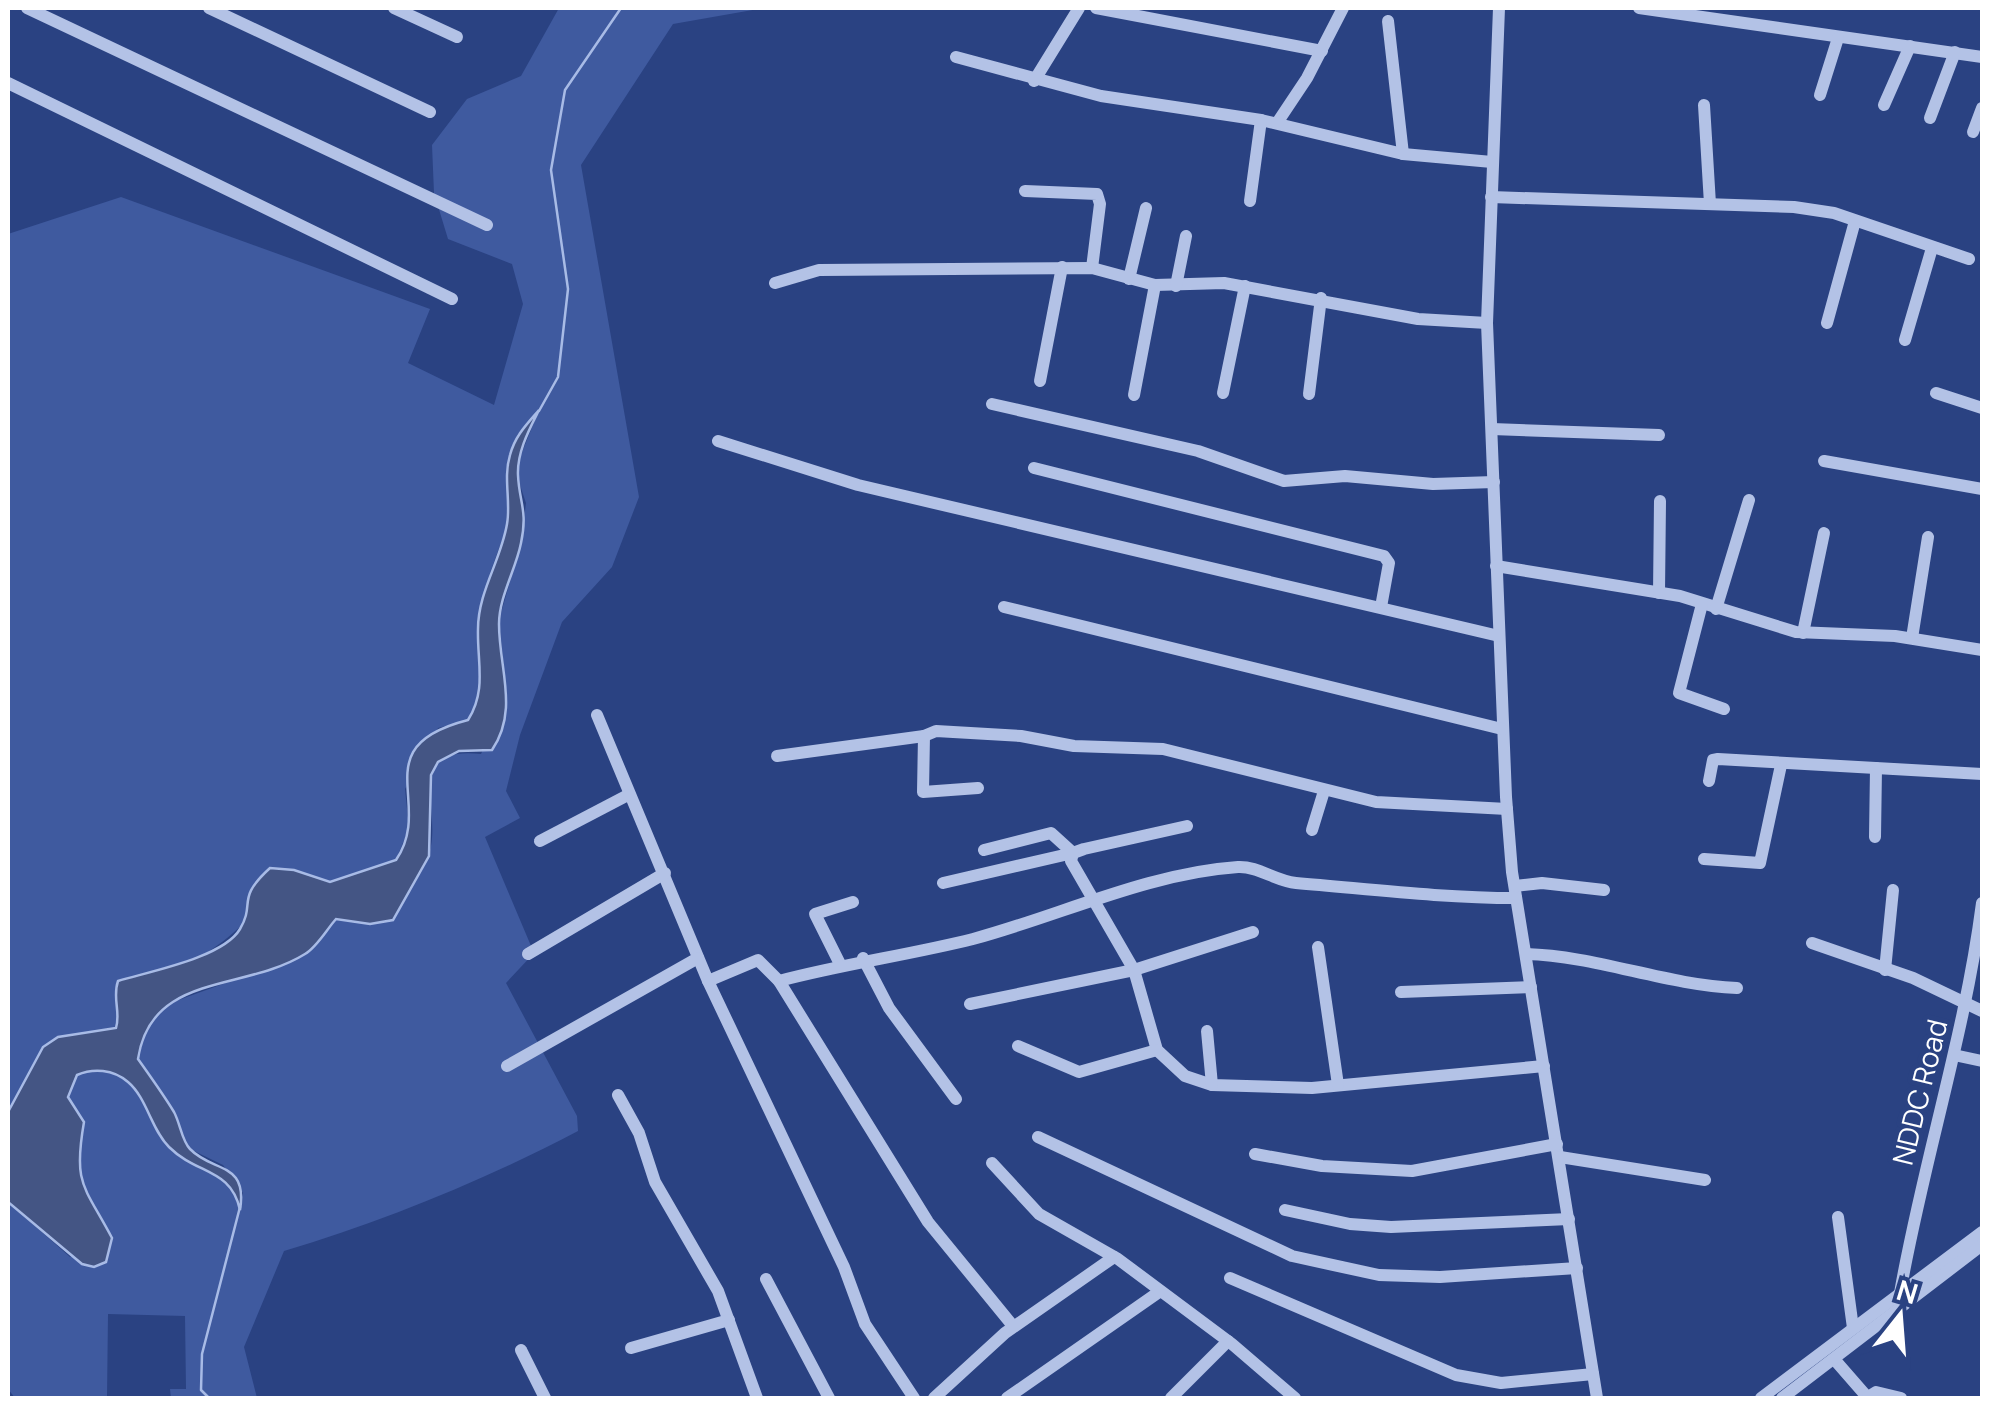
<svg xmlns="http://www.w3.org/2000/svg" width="1990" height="1406" font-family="Manrope,sans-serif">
<rect width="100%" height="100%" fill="#2a4282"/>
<path fill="#3f5a9f" d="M559,8H764L673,24L581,165L639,497L612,567L562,622L520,735L506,791L520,818L485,837L534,953L506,983L577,1116L578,1131C485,1180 384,1221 284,1251L244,1347L257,1398H171L170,1389H186L185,1316L108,1314L107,1398H15L8,1389V1202L70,1257L112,1238C84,1184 74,1186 84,1122L68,1097L77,1075C93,1068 115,1069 129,1082C148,1099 151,1131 171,1149C195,1171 232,1172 239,1206L243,1193L223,1165L190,1149L175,1115L138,1059L149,1019L162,1006L259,971L323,934L336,919L370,924C387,904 416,881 427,858C447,818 398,745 481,754L507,698L499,620L521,543L526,503L518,479V462L537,415L518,434L509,456L506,529L490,573L476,707L468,720L438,728L405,789L409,828L396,860L330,882L294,870C253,916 205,973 138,975L116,1008L119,1018L116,1028L58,1037L43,1047L8,1112V234L121,197L430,309L408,363L494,405L523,304L512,264L448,239L434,193L432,145L467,99L521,76Z"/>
<path fill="#445584" stroke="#a8bbe6" stroke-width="2.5" d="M539,410C529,430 517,452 518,475C519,502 528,510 521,543C516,569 499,597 499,624C499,669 519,710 492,750L459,751L438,762L431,775L429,856L393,920L370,924L336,919C327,929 317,947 305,954C244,992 151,972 138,1059C150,1076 163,1094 174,1112C180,1123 182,1141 190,1149C213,1173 248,1161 240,1210C231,1168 197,1175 169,1147C151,1129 147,1098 128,1082C113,1069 93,1068 77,1075L68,1097L84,1122C73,1185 84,1185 112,1238L106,1262L94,1267L82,1264L8,1202V1112L43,1047L58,1037L116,1028C121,1012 112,998 118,981C147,972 223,958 240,929C256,902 235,900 270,868L294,870L330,882L396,860C435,803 363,747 468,720C487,690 477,662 478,629C478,592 501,560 507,524C511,501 503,478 510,455C515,436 526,425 539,410Z"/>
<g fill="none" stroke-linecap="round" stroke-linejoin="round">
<g stroke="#a8bbe6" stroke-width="2.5">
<path d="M539,411L558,377L568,289L551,170L565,90L621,8"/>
<path d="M209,1398L201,1390L202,1354L240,1207"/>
</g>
<g stroke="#b3c2e6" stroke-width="12">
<path d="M27,8L487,225"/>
<path d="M209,8L430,112"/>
<path d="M394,8L457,37"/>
<path d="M1096,8L1322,51"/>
<path d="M1499,8L1487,323L1506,797L1512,872L1597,1398"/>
<path d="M1639,8L1982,57"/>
<path d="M1388,21L1403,154"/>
<path d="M956,57L1101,96L1261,120L1403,154L1492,162"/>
<path d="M1034,81L1079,8"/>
<path d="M8,83L452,299"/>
<path d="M1820,95L1838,38"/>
<path d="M1704,105L1710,204"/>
<path d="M1884,105L1910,46"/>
<path d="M1930,118L1955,52"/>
<path d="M1277,123L1307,78L1343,8"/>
<path d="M1973,132L1982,108"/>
<path d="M1025,191L1097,194L1100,204L1092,268"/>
<path d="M1491,197L1794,207L1834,213L1969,259"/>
<path d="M1250,201L1261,120"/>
<path d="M1129,279L1146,208"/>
<path d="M775,283L819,270L1092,268L1155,285L1224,283L1418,319L1487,323"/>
<path d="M1176,286L1186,236"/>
<path d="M1827,323L1855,221"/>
<path d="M1905,340L1932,248"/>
<path d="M1040,381L1062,267"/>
<path d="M1223,393L1245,286"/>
<path d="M1936,393L1982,408"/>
<path d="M1309,394L1321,298"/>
<path d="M1134,395L1155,285"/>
<path d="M992,404L1198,451L1284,481L1345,476L1433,484L1494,482"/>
<path d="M1492,429L1659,435"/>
<path d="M718,441L858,485L1499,636"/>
<path d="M1824,461L1982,489"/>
<path d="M1034,468L1384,556L1389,563L1381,607"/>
<path d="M1496,566L1680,596L1796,632L1895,636L1982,650"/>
<path d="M1659,593L1660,501"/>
<path d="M1702,604L1679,693L1724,709"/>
<path d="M1004,607L1502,729"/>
<path d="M1716,609L1749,500"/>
<path d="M1803,633L1824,533"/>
<path d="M1912,638L1928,537"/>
<path d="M597,715L708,981L844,1267L865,1324L914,1398"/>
<path d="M777,756L924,736"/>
<path d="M1709,781L1713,760L1718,759L1982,774"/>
<path d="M978,788L923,792L924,736L936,731L1021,736L1074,746L1163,749L1376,802L1507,809"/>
<path d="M1187,826L1084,849L1073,853L1071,861L1134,970L1157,1050L1185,1076L1212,1085L1312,1088L1544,1066"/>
<path d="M1312,830L1324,791"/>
<path d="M1875,837L1876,768"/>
<path d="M540,841L628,795"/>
<path d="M1704,859L1760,863L1781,765"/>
<path d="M943,883L1073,853L1051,833L984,850"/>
<path d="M1515,886L1542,883L1604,890"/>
<path d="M1812,943L1913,978L1982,1011"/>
<path d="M1318,947L1338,1085"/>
<path d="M528,954L665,873"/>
<path d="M1526,954C1597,956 1665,985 1737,988"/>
<path d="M863,958L889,1008L956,1099"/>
<path d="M840,964L815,914L853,902"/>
<path d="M1885,970L1893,890"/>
<path d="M708,981L758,960L779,981C843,964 909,955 973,939C1059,916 1148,873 1238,867C1258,866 1275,881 1296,883C1370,889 1442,898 1516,898"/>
<path d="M779,981L928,1222L1013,1326"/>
<path d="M1401,992L1531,987"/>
<path d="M970,1004L1134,970L1253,932"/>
<path d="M1207,1031L1212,1085"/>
<path d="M1018,1046L1079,1072L1157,1050"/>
<path d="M1954,1055L1982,1061"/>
<path d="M507,1066L698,958"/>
<path d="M618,1095L639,1133L655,1182L718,1291L757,1398"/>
<path d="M1038,1137L1292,1256L1379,1275L1440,1277L1577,1268"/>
<path d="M1255,1154L1322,1166L1412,1171L1557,1144"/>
<path d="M1560,1157L1705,1180"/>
<path d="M992,1163L1039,1214L1118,1259L1232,1344L1295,1398"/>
<path d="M1285,1210L1350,1224L1391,1227L1569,1219"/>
<path d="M1838,1217L1853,1328"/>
<path d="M1230,1278L1456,1375L1501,1383L1593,1374"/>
<path d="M766,1279L829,1398"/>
<path d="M1900,1293C1923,1162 1965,1035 1982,903"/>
<path d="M631,1348L729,1320"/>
<path d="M521,1350L545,1398"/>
<path d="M1834,1359L1868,1398"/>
<path d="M1868,1397L1876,1392L1901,1398"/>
<path d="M934,1398L1005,1333L1114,1257"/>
<path d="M1007,1398L1159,1292"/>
<path d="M1171,1398L1228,1341"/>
<path d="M1761,1398L1982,1232"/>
<path d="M1782,1398L1982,1245"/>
</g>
</g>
<g text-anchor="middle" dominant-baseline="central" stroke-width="10" stroke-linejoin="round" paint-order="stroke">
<g font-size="28" fill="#fff" stroke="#2a4282">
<text transform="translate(1919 1092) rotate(-76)">NDDC Road</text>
</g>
</g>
<rect width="1990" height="1406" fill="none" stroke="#ffffff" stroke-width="20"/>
<g transform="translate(1900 1316) rotate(17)" stroke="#2a4282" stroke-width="8" paint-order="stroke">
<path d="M0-8L18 38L0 25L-18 38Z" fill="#ffffff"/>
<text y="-15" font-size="28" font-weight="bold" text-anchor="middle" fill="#ffffff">N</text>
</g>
</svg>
